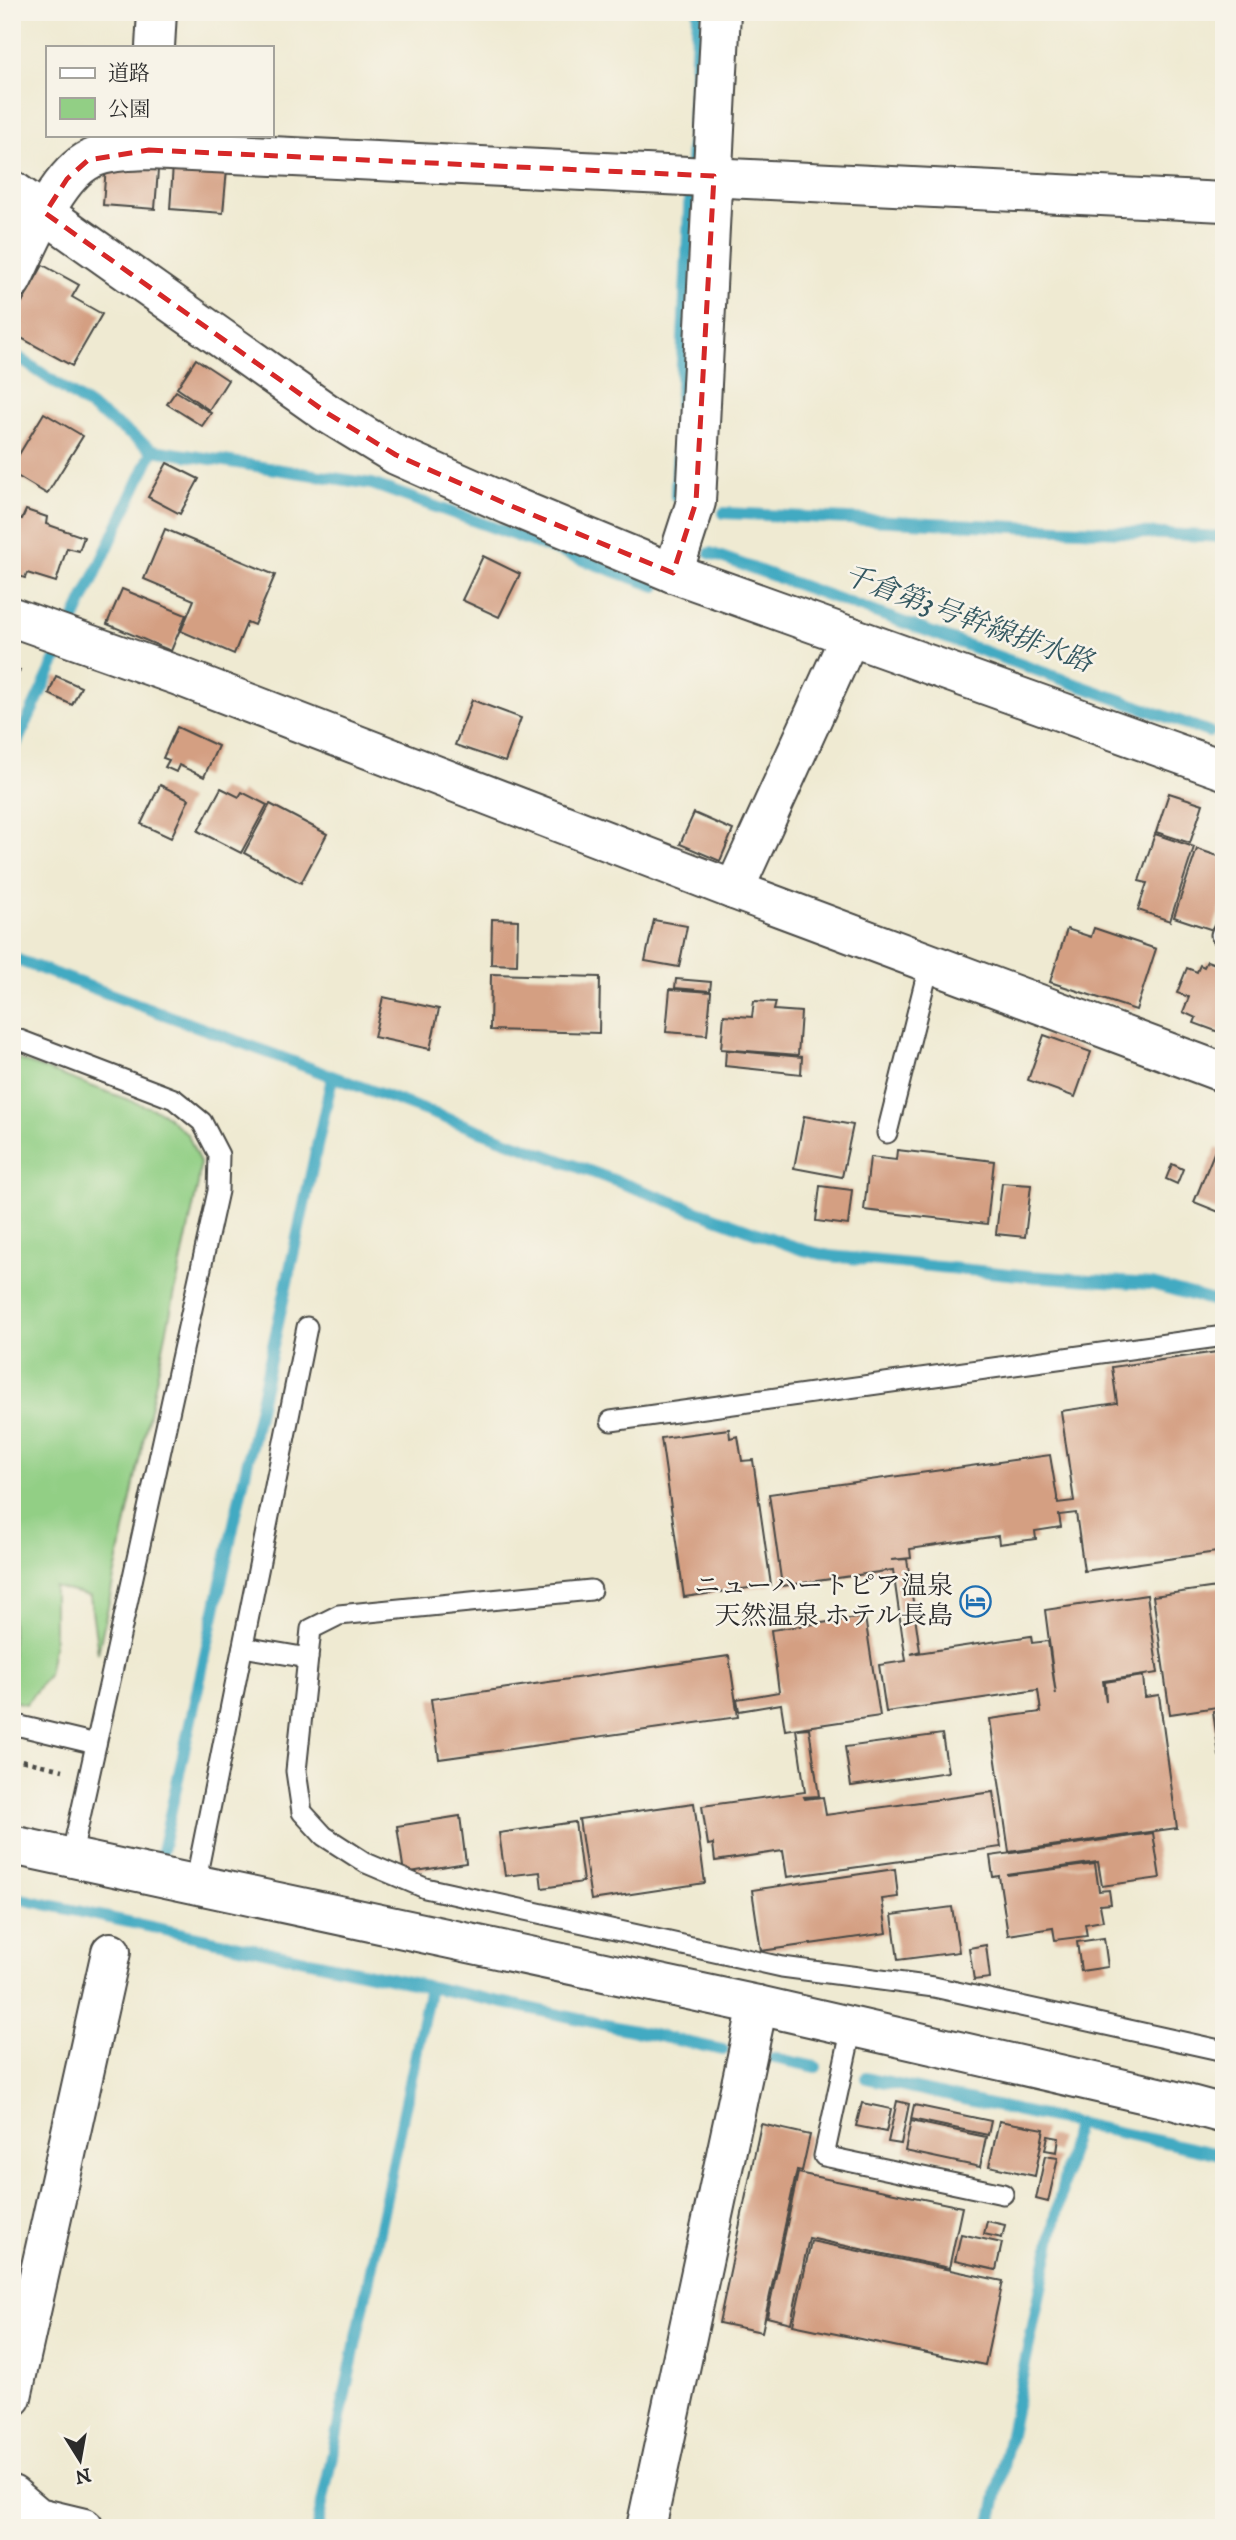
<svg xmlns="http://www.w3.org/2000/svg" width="1236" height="2540" font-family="'IM FELL DW Pica','Noto Serif JP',serif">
<rect width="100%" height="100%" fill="#f7f3e8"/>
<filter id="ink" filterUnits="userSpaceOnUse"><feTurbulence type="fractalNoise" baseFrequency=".0143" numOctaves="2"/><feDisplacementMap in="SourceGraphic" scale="14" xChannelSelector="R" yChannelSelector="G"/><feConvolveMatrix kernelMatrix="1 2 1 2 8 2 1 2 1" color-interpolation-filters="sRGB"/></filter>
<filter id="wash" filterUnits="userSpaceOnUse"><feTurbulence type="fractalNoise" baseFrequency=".00686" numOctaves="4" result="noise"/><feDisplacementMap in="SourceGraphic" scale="28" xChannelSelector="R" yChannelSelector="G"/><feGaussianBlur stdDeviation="1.57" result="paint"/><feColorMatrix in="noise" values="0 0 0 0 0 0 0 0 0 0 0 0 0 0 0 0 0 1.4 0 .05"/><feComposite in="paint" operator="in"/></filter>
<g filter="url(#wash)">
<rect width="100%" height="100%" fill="#efead2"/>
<path fill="#92cf85" stroke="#5e7d58" stroke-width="2" d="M12,1057L162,1112L188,1135L200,1163L198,1184L98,1653L90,1596L54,1587V1642L48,1675L26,1704L12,1701Z"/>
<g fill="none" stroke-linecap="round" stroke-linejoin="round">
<g stroke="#42aac2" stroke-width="12">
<path d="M12,353L153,450"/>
<path d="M676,496L698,12"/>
<path d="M724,513L1224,537"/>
<path d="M710,553L1209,732"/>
<path d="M73,622L153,450L372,484L656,586"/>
<path d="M12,753L58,655"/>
<path d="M12,958L803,1250L830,1256L1029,1276L1152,1284L1224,1304"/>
<path d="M162,1851L332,1078"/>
<path d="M12,1897L723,2050"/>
<path d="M774,2058L816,2067"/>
<path d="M866,2078L1224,2155"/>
<path d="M317,2528L430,1987"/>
<path d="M990,2528L1076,2123"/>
</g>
</g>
<g id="blocks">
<g fill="#d49f82">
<path d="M173,165L227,169L223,213L170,209Z"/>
<path d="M106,166L158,170L155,209L103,205Z"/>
<path d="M43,265L79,285L72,297L102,314L72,366L12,333V320Z"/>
<path d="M196,359L228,380L209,410L177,388Z"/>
<path d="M176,391L211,413L202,426L167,404Z"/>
<path d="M44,413L83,436L47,494L12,473V466Z"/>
<path d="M167,463L199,479L180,514L148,497Z"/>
<path d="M26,510L47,517L46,524L84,537L79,551L67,548L56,582L27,573L25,578L12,574V516L22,519Z"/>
<path d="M165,529L275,575L254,625L247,622L234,654L181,631L194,600L144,579Z"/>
<path d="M483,556L520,574L499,617L462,600Z"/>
<path d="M122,589L186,615L171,651L107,624Z"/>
<path d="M12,666L20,670L12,687Z"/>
<path d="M56,676L81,687L72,705L49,694Z"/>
<path d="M472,700L521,718L505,762L455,745Z"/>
<path d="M177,727L218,746L204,777L179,765L176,772L165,767L169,760L163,758Z"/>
<path d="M160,785L189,799L171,838L141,824Z"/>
<path d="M221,788L239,797L242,792L267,805L241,853L198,831Z"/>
<path d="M1169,793L1203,804L1190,843L1156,832Z"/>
<path d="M270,804L327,834L301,883L244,853Z"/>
<path d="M694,813L733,830L720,861L680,844Z"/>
<path d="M1155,834L1194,847L1170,921L1138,910L1147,883L1139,881Z"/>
<path d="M1197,849L1224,858V897L1213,930L1174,917Z"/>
<path d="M492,919L518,920L517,965L491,964Z"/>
<path d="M654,920L687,926L679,967L645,961Z"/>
<path d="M1094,928L1156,949L1136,1010L1050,982L1067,929L1091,937Z"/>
<path d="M1207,961L1224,967V1034L1194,1023L1196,1018L1183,1012L1189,997L1177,993L1187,968L1197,972L1200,965L1204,967Z"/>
<path d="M491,974L600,977L599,1033L490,1030Z"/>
<path d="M676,979L711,982L710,991L675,988Z"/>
<path d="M670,989L711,992L707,1035L666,1032Z"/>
<path d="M383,997L439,1009L430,1049L374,1037Z"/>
<path d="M754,1001L776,1002L774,1010L801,1012L798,1055L721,1049L724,1015L752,1017Z"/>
<path d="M1044,1035L1091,1052L1075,1097L1028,1080Z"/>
<path d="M726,1050L802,1057L801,1074L725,1066Z"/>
<path d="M804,1116L853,1125L842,1177L794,1168Z"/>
<path d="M1216,1148L1224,1151V1214L1194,1202Z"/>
<path d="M897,1150L994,1161L987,1224L864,1210L870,1157L896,1160Z"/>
<path d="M1172,1164L1183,1169L1177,1184L1166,1179Z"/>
<path d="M1002,1183L1031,1185L1025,1237L996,1234Z"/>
<path d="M820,1186L852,1190L848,1225L816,1221Z"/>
<path d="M1224,1351V1551L1084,1571L1076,1513L1059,1515L1061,1527L1035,1531L1036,1539L999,1544L998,1536L910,1549L911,1558L891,1560L907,1559L920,1651L911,1654L1031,1636L1032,1643L1048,1641L1056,1695L1045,1610L1147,1595L1158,1673L1103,1681L1106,1702L1105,1682L1143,1676L1145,1697L1159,1695L1177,1828L1009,1852L990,1719L1041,1712L1038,1690L886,1712L879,1665L906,1661L893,1570L782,1586L769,1494L1050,1455L1058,1503L1074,1501L1061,1411L1117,1403L1112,1367Z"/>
<path d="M729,1429L730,1438L738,1436L742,1461L753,1460L771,1585L684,1597L661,1438Z"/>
<path d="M1224,1586V1706L1170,1714L1153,1596Z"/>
<path d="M865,1617L880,1716L785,1730L781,1704L739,1711L737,1699L779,1692L771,1630Z"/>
<path d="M729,1656L738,1717L439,1759L431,1699Z"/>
<path d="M1224,1709V1755L1219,1756L1213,1711Z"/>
<path d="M809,1728L819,1796L804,1797L805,1799L823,1797L826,1815L993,1792L1001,1847L787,1877L783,1851L715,1861L713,1844L708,1845L702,1806L805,1792L796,1729Z"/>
<path d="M942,1734L948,1772L851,1786L845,1747Z"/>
<path d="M694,1803L705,1883L591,1900L579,1819Z"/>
<path d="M460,1816L466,1863L404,1873L397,1826Z"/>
<path d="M575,1822L583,1882L542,1888L540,1872L505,1876L499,1833Z"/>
<path d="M1153,1833L1160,1878L1102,1886L1098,1862L1007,1875L1095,1864L1099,1891L1109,1890L1111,1904L1100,1905L1103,1921L1085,1924L1087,1936L1055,1940L1053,1928L1008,1935L999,1876L993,1877L990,1856Z"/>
<path d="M895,1869L898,1897L882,1899L887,1933L761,1951L752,1890Z"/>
<path d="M952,1907L959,1952L898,1960L892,1915Z"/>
<path d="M1104,1938L1108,1967L1081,1971L1077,1942Z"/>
<path d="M986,1945L990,1978L974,1980L969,1948Z"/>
<path d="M897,2101L909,2104L901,2144L888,2142Z"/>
<path d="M862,2103L891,2109L886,2132L856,2126Z"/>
<path d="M914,2105L991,2121L988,2135L911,2119Z"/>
<path d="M911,2121L986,2137L980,2167L905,2151Z"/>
<path d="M999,2121L1044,2129L1035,2176L989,2166Z"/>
<path d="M761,2124L810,2135L802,2171L797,2170L762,2332L719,2323Z"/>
<path d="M1048,2136L1059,2138L1057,2152L1045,2150Z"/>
<path d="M1045,2156L1058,2158L1048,2202L1036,2199Z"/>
<path d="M798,2173L962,2207L949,2268L809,2238L791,2323L767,2317Z"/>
<path d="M987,2221L1005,2225L1002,2238L984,2234Z"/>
<path d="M961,2234L1002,2243L996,2270L955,2261Z"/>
<path d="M811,2241L1003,2281L985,2365L793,2325Z"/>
</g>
</g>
</g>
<g filter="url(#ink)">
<use href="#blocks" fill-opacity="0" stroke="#484844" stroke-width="2"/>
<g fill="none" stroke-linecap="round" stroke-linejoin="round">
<defs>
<g id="lane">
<path d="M1221,935L1224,929"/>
<path d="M12,1037L174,1099L202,1122L219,1155L218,1191L71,1858"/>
<path d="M887,1133L930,962"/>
<path d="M611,1421L1224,1336"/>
<path d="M591,1590L339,1615L311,1629L296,1771L302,1812L324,1836L366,1863L425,1888L782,1967L934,1987L1224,2051"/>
<path d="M243,1647L308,1658"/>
<path d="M12,1724L96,1744"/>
<path d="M195,1884L307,1327"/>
<path d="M852,2027L824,2156L1003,2194"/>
</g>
<g id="street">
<path d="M155,47L157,12"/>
<path d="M12,190L327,413L396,455L509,505L673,573L1224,770"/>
<path d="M12,280C29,246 55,176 91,159C109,151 129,151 149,150L1224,202"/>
<path d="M673,573L696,502L721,12"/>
<path d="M12,617L176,675L734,890L1224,1073"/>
<path d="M734,890L850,636"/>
<path d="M12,1845L758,2005L1172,2100L1224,2114"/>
<path d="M12,2397L111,1952"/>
<path d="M12,2495L38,2517L84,2528"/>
<path d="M646,2528L758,2005"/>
</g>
</defs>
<use href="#lane" stroke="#484844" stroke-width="23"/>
<use href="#street" stroke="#484844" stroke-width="42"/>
<path stroke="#484844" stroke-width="4.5" stroke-dasharray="5 5" stroke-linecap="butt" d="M12,1758L63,1770"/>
<use href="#lane" stroke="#fff" stroke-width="19"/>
<use href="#street" stroke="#fff" stroke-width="38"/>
</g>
</g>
<path fill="none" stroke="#d62828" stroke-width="5" stroke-dasharray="14 9" stroke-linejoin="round" d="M149,150L714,176L696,502L673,573L509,505L396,455L327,413L45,213L67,179L88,160Z"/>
<defs>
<symbol id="hotel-ring" viewBox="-11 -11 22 22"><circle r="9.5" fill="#f7f3e8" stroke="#1f6fb2" stroke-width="1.5"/><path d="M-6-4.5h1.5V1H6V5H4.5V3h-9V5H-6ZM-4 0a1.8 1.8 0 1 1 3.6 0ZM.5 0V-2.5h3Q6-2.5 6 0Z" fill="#1f6fb2"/></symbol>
</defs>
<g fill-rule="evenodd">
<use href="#hotel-ring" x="958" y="1584" width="35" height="35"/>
</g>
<g text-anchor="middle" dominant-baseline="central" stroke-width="5" stroke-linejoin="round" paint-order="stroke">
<g font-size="26" fill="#2b2b2b" stroke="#f7f3e8" text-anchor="end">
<text x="953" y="1586">ニューハートピア温泉<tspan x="953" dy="30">天然温泉 ホテル長島</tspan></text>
</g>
<g font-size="28" font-style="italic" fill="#335760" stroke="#f7f3e8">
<text transform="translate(968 619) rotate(20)">千倉第3号幹線排水路</text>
</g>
</g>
<rect width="1236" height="2540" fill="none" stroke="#f7f3e8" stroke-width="42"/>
<rect x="46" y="46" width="228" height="91" fill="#f7f3e8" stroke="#a5a39c" stroke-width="2"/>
<rect x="60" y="68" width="35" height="10" fill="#ffffff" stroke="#a5a39c" stroke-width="2"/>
<text x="108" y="80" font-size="21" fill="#2b2b2b">道路</text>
<rect x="60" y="98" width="35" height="21" fill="#92cf85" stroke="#a5a39c" stroke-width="2"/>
<text x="108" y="116" font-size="21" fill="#2b2b2b">公園</text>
<g transform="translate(80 2460) rotate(169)" stroke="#f7f3e8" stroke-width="5" paint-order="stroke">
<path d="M0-5L12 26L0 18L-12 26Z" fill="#2b2b2b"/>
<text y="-10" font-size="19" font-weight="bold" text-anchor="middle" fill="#2b2b2b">N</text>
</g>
</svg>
